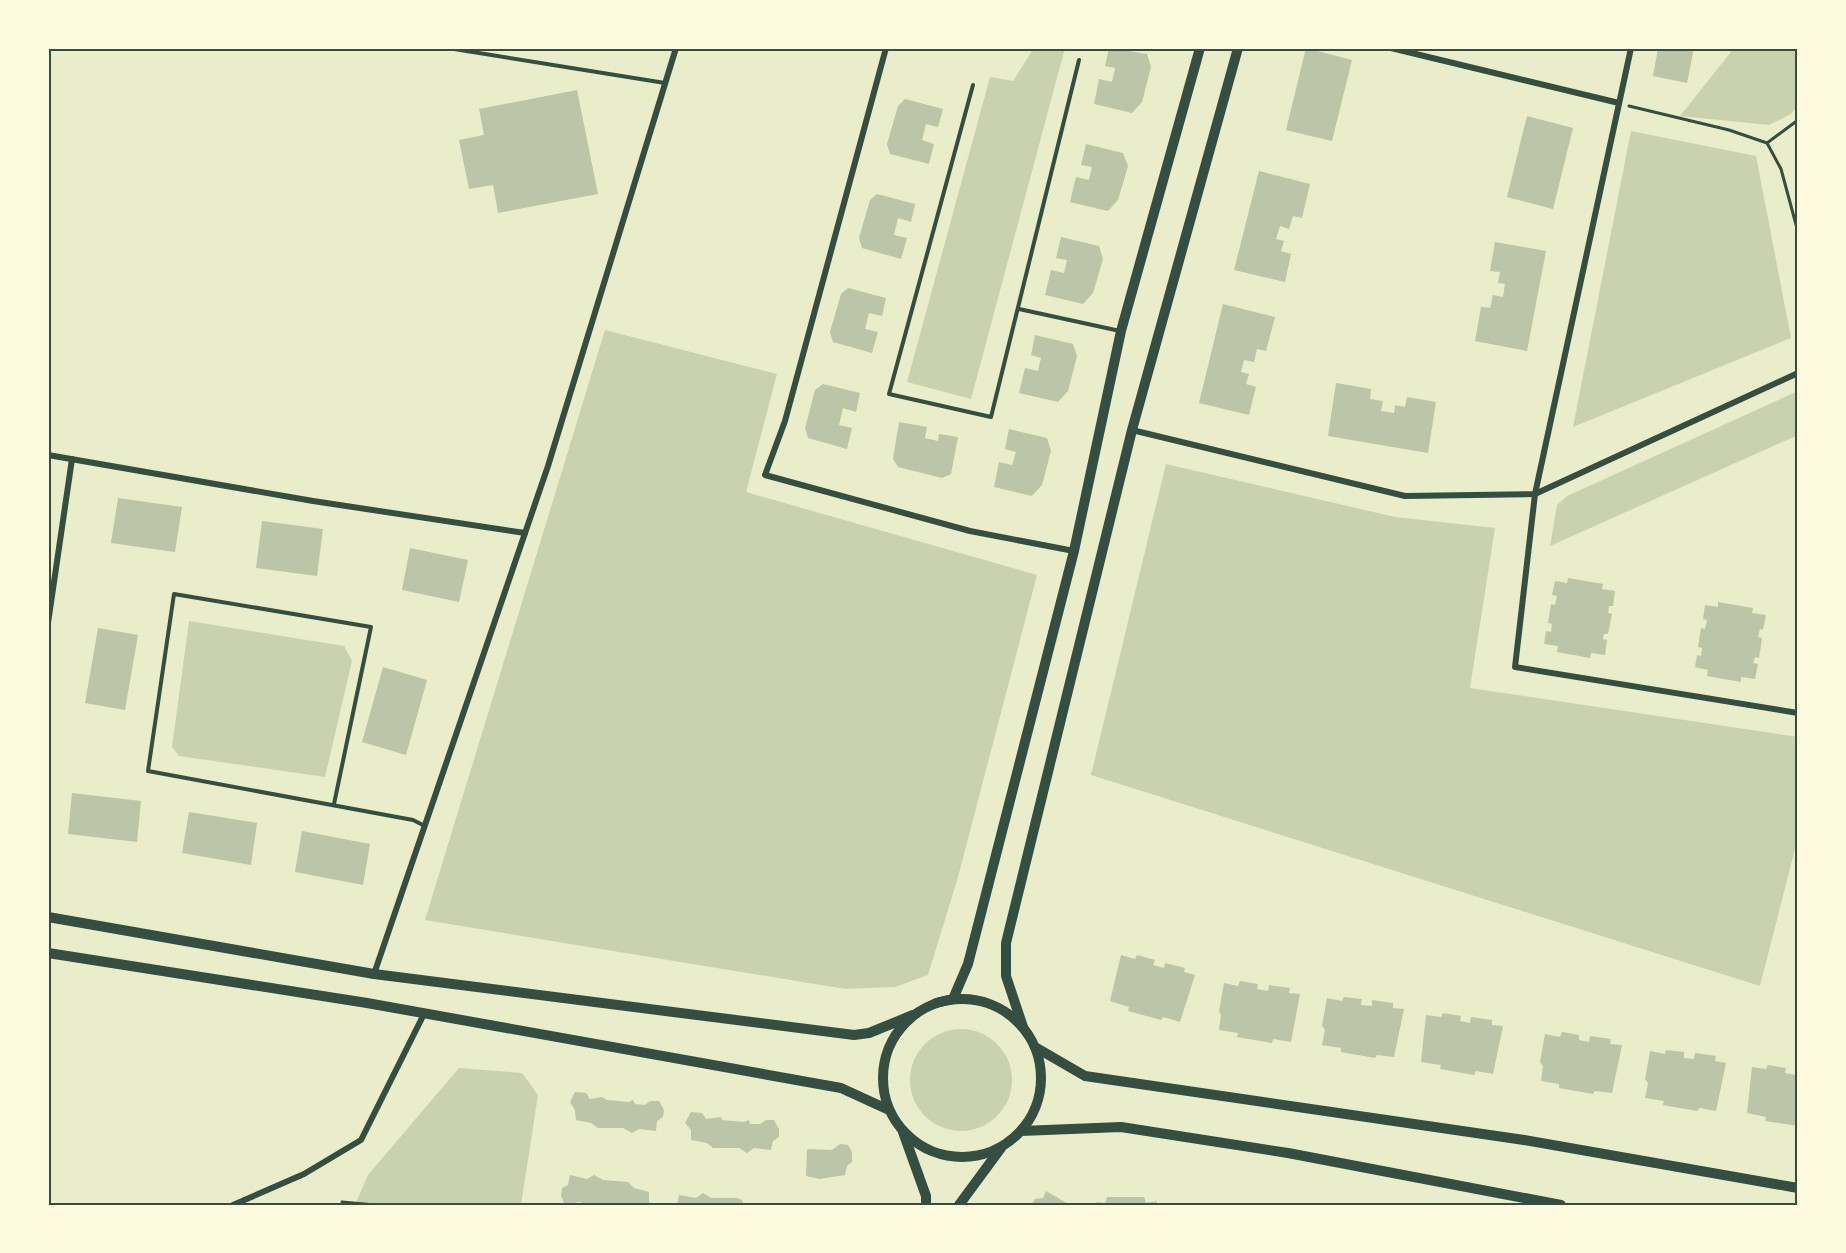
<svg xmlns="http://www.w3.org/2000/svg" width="1846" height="1253" font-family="'Exo 2',sans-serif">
<rect width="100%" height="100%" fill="#e9edc9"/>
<g fill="#cad2ad">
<path d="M1034,48H1065L971,399L907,382L990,77L1013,81Z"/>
<path d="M1734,48H1798V105L1791,114L1769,125L1680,116Z"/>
<path d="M1631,131L1756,156L1791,338L1573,427Z"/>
<path d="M605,330L777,374L746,492L1037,575L958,877L928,975L895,987L845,989L425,920Z"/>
<path d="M1798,391V435L1550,546L1557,505L1567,496Z"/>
<path d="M1166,464L1395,517L1495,528L1470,688L1798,737V837L1760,986L1091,775Z"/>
<path d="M189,621L344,646L352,661L325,777L179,756L172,747Z"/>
<circle cx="961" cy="1080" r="51"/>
<path d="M459,1068L522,1073L538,1095L521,1205H355L368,1175Z"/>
</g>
<g fill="#bcc5a7">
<path d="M1109,48L1147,54L1151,67L1142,102L1132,113L1094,104L1099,79L1112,82L1115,68L1105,66Z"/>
<path d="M1306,48L1352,60L1332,141L1286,130Z"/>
<path d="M1658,48H1694L1687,83L1653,76Z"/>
<path d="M577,90L598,194L498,213L493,185L469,189L459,140L484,135L479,109Z"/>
<path d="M905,99L943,109L938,127L926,124L922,140L934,144L929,164L890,154L887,144L898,106Z"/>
<path d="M1527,116L1573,128L1553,209L1507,197Z"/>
<path d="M1086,144L1123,153L1128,166L1118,200L1108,211L1070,202L1076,177L1089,180L1092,167L1081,165Z"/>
<path d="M1259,171L1310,184L1302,218L1293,216L1289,229L1280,226L1276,239L1284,241L1281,251L1291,254L1285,282L1234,270Z"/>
<path d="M877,194L915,204L911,222L898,218L894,235L907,238L901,259L862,248L859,238L870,200Z"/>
<path d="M1061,237L1099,246L1103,259L1093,293L1083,304L1045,295L1051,270L1064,273L1067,260L1056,258Z"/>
<path d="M1495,242L1546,251L1527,351L1475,341L1481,307L1490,308L1493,295L1503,297L1505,284L1498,283L1500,272L1490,271Z"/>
<path d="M848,288L886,298L882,316L869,313L865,329L878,332L872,353L833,342L830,332L841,294Z"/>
<path d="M1223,304L1275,317L1266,351L1257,349L1254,362L1244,360L1241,372L1249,374L1246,384L1256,387L1249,415L1199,403Z"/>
<path d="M1035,335L1073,344L1077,356L1068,391L1058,402L1019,393L1025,368L1038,371L1041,358L1031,355Z"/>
<path d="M1336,383L1371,389L1370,399L1383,401L1381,411L1394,413L1395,405L1405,407L1407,397L1436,402L1428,453L1328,436Z"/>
<path d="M823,384L860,393L856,412L843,408L839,425L852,428L847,449L808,438L805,428L815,390Z"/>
<path d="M899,422L927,427L925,438L938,441L939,434L958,437L951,474L942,478L898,467L893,459Z"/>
<path d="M1009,429L1047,438L1051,451L1042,485L1032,496L994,487L999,462L1012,465L1016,452L1005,449Z"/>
<path d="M118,498L182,507L175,552L111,543Z"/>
<path d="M262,521L323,529L317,576L256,568Z"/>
<path d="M410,548L468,560L459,602L402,590Z"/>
<path d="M1568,578L1603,584L1602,589L1615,591L1613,606H1609L1608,613L1612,614L1608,634H1604L1603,639L1607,640L1605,655L1591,653L1590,658L1557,652L1558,646L1544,644L1546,631L1551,632L1552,624L1548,623L1551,604L1555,605L1557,596L1552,595L1555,581L1567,583Z"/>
<path d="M1718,602L1753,608L1752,613L1766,615L1763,630L1760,629L1758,637L1762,638L1759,658L1755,657L1753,663L1758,664L1755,679L1741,677V682L1707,676L1708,670L1695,667L1697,655L1701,656L1702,648L1698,647L1701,628L1705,629L1707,620L1703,619L1705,605L1718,607Z"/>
<path d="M98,628L138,635L125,710L85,703Z"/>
<path d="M383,667L427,680L406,755L362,742Z"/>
<path d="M72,793L141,801L137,842L68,834Z"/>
<path d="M189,812L257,823L251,865L182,853Z"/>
<path d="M302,831L370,844L363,885L295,872Z"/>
<path d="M1121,955L1135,959L1137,955L1155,960L1153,965L1164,968L1165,963L1185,968L1184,972L1195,975L1180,1022L1163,1017L1161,1020L1128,1011L1129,1007L1110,1001Z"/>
<path d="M1240,981L1258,984L1257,989L1268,991L1269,985L1290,988L1289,993L1300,994L1291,1042L1273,1039L1272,1043L1237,1037L1238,1033L1219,1030L1221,1015L1219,1011L1224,983L1238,986Z"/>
<path d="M1344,997L1362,999L1361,1005L1372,1006V1000L1393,1003V1008L1404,1009L1394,1057L1377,1055L1375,1058L1341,1052V1048L1322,1045L1325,1030L1322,1026L1327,998L1342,1001Z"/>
<path d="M1443,1013L1461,1016L1460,1021L1470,1023L1471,1017L1492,1020V1025L1503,1026L1493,1074L1476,1071L1474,1075L1440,1069L1441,1065L1421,1062L1426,1015L1441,1017Z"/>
<path d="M1562,1032L1579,1035V1040L1589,1042L1590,1036L1611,1039L1610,1044L1622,1045L1612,1093L1595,1091L1593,1094L1559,1088V1084L1541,1081L1543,1066L1540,1062L1545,1034L1560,1037Z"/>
<path d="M1666,1050L1684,1052V1058L1694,1059L1695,1053L1716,1056L1715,1061L1726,1063L1716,1111L1700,1108L1697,1111L1663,1105L1664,1101L1645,1098L1648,1083L1645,1079L1650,1051L1665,1054Z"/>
<path d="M1768,1065L1786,1068L1785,1073L1796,1075L1798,1070V1126L1765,1121L1766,1117L1747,1113L1752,1067L1766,1069Z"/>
<path d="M575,1092L586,1093L590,1099L602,1097L607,1100L629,1102L633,1100L635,1104L645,1105L650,1101H659L664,1110L663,1117L657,1121L656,1131L639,1129L632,1133L623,1128H598L591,1123L576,1120L575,1110L570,1102Z"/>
<path d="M691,1112L702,1113L706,1119L721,1117L722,1120L744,1122L749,1120L750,1124H760L766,1120H774L779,1129V1137L773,1141L771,1150L754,1148L747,1153L739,1148H713L707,1143L691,1140V1130L685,1123Z"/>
<path d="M840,1144L848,1145L852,1152V1162L847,1166L845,1175L820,1179L806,1176L807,1149L832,1150Z"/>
<path d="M570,1175L587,1179L594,1175L603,1180L628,1182L634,1188L649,1192V1202L652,1205H589L579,1202L565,1205L561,1196L562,1188L568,1185Z"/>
<path d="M1046,1191L1070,1205H1031L1035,1199L1043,1198Z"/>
<path d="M703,1193L711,1198H737L742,1200L744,1205H677L679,1195L696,1198Z"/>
<path d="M1107,1197H1144L1146,1203L1157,1201L1156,1205H1095L1097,1202L1105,1203Z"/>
</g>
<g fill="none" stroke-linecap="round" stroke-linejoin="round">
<g stroke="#344e41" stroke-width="3">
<path d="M1629,106L1729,130L1767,143L1781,169L1798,232"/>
<path d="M1767,143L1798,120"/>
<path d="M342,1202L375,1205"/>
</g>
<g stroke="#344e41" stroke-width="4">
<path d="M454,49L665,83"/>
<path d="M973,85L889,394L991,417L1079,60"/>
<path d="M1019,309L1120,331"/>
<path d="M334,804L371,627L174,594L148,771L413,820L425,826"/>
</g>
<g stroke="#344e41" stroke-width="6">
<path d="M886,48L785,421L765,475L970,531L1074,551"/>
<path d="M1391,48L1619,103"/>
<path d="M1631,48L1535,494L1515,667L1798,713"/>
<path d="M1132,430L1405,496L1535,494L1798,373"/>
<path d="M48,455L313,501L525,533"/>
<path d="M48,623L72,459"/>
<path d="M374,974L548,466L676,48"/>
<path d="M233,1205L304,1174L361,1140L424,1014"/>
</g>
<g stroke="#344e41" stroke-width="10">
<path d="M48,917L374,974L854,1035L869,1033L913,1015"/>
<path d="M48,953L367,1003L841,1088L889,1110"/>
<circle cx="962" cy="1078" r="79"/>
<path d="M936,1003L953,999L968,964L1074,551L1121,331L1200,48"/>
<path d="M1023,1027L1006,976V943L1132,430L1238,48"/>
<path d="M1035,1047L1085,1076L1524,1140L1798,1188"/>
<path d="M1021,1131L1121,1127L1288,1153L1561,1205"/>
<path d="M903,1132L926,1196V1205"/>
<path d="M959,1205L1001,1148"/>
</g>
</g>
<rect width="1846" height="1253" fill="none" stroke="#fefae0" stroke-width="99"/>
<rect x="50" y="50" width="1746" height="1154" fill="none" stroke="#344e41" stroke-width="2"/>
</svg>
